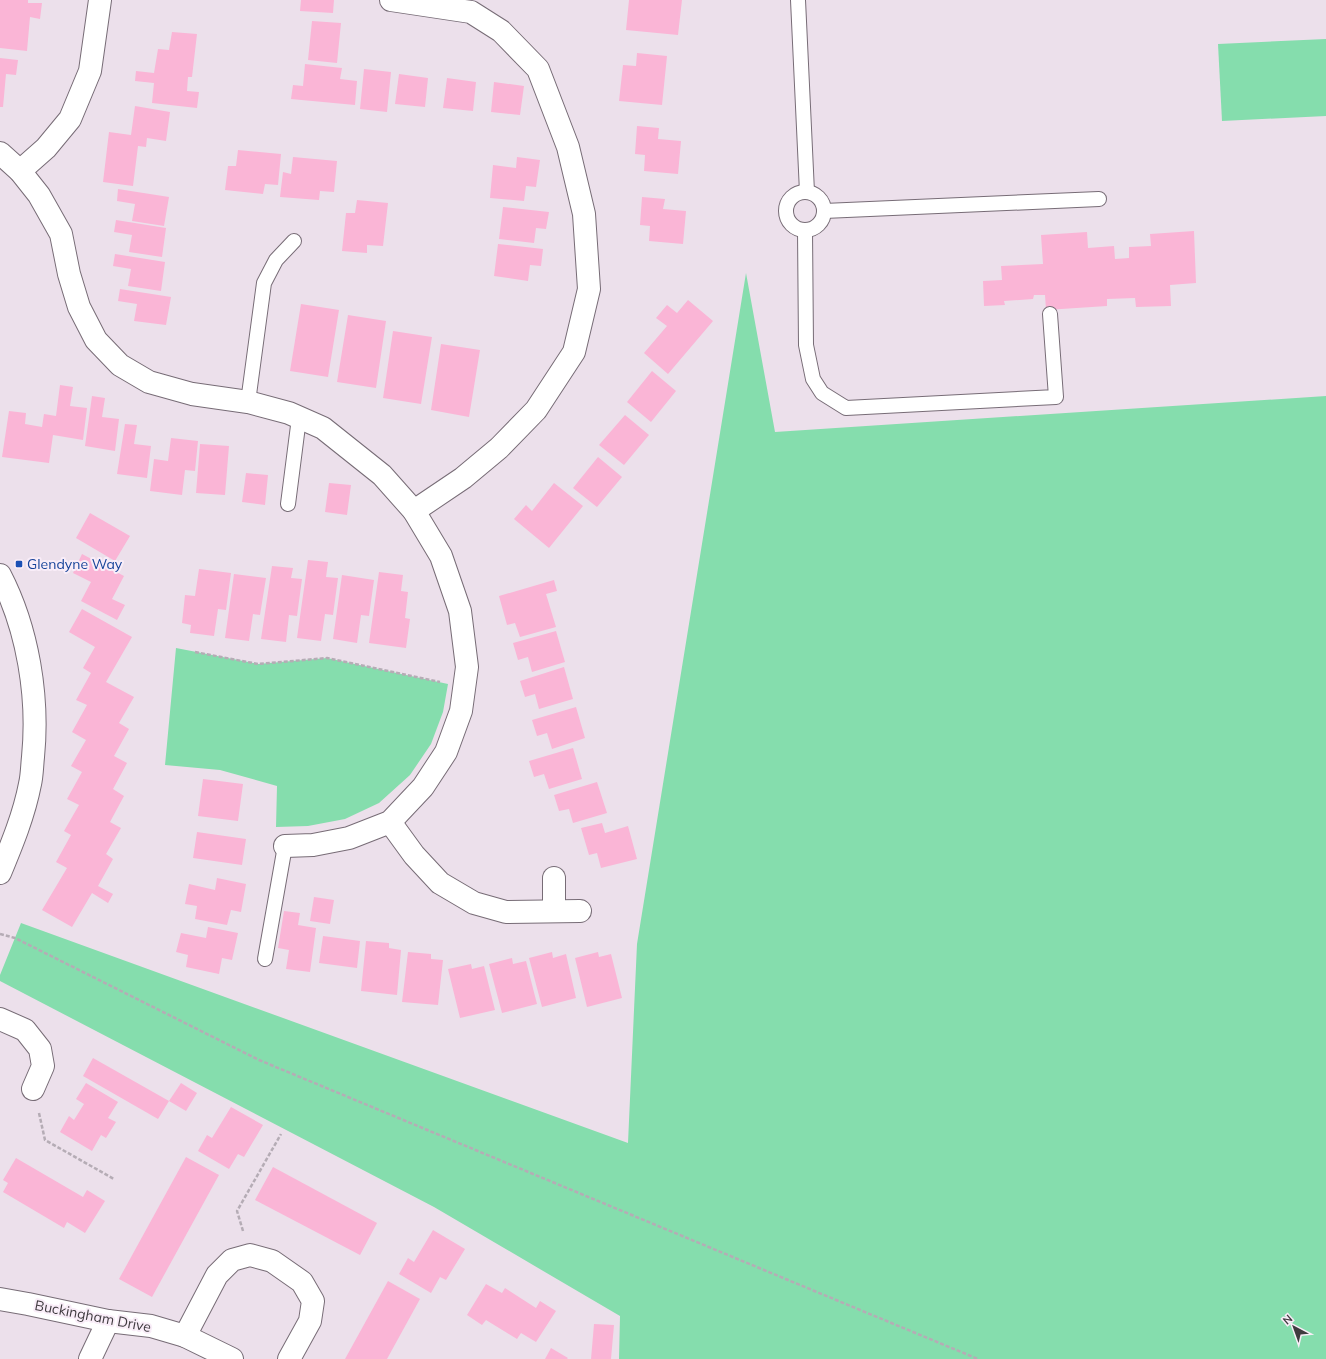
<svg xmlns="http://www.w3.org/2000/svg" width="1326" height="1359" font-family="Mulish,sans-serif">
<rect width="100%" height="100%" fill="#ece0eb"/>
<g fill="#85ddad">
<path d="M1326,39V116L1222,121L1218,44Z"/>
<path d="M746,273L775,432L1326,396V1359H619L620,1316L434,1207L0,981V975L21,923L628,1143L637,944Z"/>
<path d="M176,648L258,664L327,658L448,684L443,712L431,744L410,775L379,803L345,819L308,826L276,827L277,786L220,770L165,765Z"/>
</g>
<g fill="#fab5d6">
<path d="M0,0H28V3H42L40,19L30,17L27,51L0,48Z"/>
<path d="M301,0H334L333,13L300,11Z"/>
<path d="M629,0H682L678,35L626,30Z"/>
<path d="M312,21L341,23L337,63L308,60Z"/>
<path d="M172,32L197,34L192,77H188L187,91L199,92L197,108L152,103L154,83L135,81L136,71L154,73L158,49L169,50Z"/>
<path d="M637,53L667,56L662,105L619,101L623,65L636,66Z"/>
<path d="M0,58L18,60L16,75L6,74L3,107H0Z"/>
<path d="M305,64L342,68L340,79L357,81L355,105L291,99L293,85L303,86Z"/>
<path d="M364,69L391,72L387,112L360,109Z"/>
<path d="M399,74L428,78L425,107L395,104Z"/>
<path d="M447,78L476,82L473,111L443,108Z"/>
<path d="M494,82L524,86L520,115L491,112Z"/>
<path d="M135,106L170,112L166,141L147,138L146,147L138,146L133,186L103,182L109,132L131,135Z"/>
<path d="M637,126L659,128L658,139L681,141L678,174L644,171L645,155L635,154Z"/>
<path d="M238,150L281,154L278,185L265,184L263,194L225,190L228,166H236Z"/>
<path d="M293,157L337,161L334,192L320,191L319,200L280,197L283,172L291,174Z"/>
<path d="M517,157L540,160L536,187L526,186L524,201L490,198L493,165L516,168Z"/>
<path d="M118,189L169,197L164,226L132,221L135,204L117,201Z"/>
<path d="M642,197L665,199L663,209L686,211L683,244L649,241L650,226L640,225Z"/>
<path d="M357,200L388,203L383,246L367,245V253L342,251L346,213H355Z"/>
<path d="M503,207L549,212L546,229L536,228L534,243L499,239Z"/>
<path d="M116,220L166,228L162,257L129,252L132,235L114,232Z"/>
<path d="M1194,231L1196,283L1170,285L1171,306L1136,307L1135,298L1107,299V306L1046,310L1045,295H1034L1033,299L1004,301L1005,305L984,306L983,281L1002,280L1001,266L1043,264L1041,235L1087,232L1088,248L1114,246L1115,259L1129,258V247L1151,246L1150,234Z"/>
<path d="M498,244L543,249L541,266L530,265L528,281L494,276Z"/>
<path d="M115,254L165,262L161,291L128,286L131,269L113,266Z"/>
<path d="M120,289L171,297L166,325L134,321L137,304L118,301Z"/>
<path d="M688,300L713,321L668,374L644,353L667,326L656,318L667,305L677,313Z"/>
<path d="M301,304L339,310L328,377L290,371Z"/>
<path d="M348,315L386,321L376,388L337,382Z"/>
<path d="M393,331L432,337L421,404L383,398Z"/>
<path d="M441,344L480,350L469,417L431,410Z"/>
<path d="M652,371L676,391L651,422L627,402Z"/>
<path d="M60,385L73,387L70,406L87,408L83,440L53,435L49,463L2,457L9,411L26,413L25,424L42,427L44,414L56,416Z"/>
<path d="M92,396L105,398L102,417L119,419L115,451L85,446Z"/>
<path d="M625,415L649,435L624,465L599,445Z"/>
<path d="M125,424L137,425L134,444L151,446L147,478L117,474Z"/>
<path d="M171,438L198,441L195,471L185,470L182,495L150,491L154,459L168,461Z"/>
<path d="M200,444L229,446L225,495L196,493Z"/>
<path d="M598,457L622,477L597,507L573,488Z"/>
<path d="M246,473L268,475L265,505L242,502Z"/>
<path d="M329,483L351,485L347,515L325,512Z"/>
<path d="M554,483L583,506L549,548L514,519L526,505L532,511Z"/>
<path d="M90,513L130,536L115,561L76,538Z"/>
<path d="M82,554L124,576L112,599L125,605L117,620L81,601L91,582L73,573Z"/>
<path d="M308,560L328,562L326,577L338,578L333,615L325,614L321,641L297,638Z"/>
<path d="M272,566L293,568L291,578L302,579L297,616L289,615L286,642L261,639Z"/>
<path d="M199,569L231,573L226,610L218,609L214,636L190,633L191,625L182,623L185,595L195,596Z"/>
<path d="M379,572L403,575L401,591L408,592L405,618L410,619L406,648L369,643Z"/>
<path d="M234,574L266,578L260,615L253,614L249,641L225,638Z"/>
<path d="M342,575L374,580L369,616L361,615L357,643L333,639Z"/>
<path d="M554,580L557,591L546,594L556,627L520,637L515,623L507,625L499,596Z"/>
<path d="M82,609L132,637L106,682L134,697L119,723L129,729L114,756L127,763L113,789L124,796L110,822L121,828L106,854L113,859L98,886L113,894L108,903L92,893L72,927L42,910L67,868L56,862L71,835L64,831L79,805L67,799L82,772L71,766L86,740L72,732L87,705L76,700L91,673L83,668L95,647L69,632Z"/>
<path d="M556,631L565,662L532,672L528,657L518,660L513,643Z"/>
<path d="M564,667L573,699L539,709L535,694L525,697L520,681Z"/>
<path d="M576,707L585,738L552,749L547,733L537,736L532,720Z"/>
<path d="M573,748L582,779L549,789L544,774L534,777L529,761Z"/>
<path d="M203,779L243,784L238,821L198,816Z"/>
<path d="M597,782L607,813L573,823L569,809L559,811L554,795Z"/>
<path d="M602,823L605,833L628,826L637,859L601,868L597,853L589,855L581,828Z"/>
<path d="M197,832L246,839L242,865L193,858Z"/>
<path d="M217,878L246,884L241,912L231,910L227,925L195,919L197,906L185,904L189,884L215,890Z"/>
<path d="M314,897L334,900L330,924L310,921Z"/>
<path d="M284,911L300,913L298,925L316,928L310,972L286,969L289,950L278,948Z"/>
<path d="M208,927L238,933L232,960L222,958L219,974L186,967L188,955L176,952L181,933L206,938Z"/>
<path d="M323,936L360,941L357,968L319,963Z"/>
<path d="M366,941L389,943V948L401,950L397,995L361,991Z"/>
<path d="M408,952L431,954V959L443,960L438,1005L402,1002Z"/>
<path d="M552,952L553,958L566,954L576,998L542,1007L529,958Z"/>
<path d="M598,952L599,957L611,954L622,998L587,1007L575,958Z"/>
<path d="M512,958L513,964L526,961L537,1004L502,1013L489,964Z"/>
<path d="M471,964L472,969L484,966L495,1010L460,1018L448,969Z"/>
<path d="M93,1058L169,1101L158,1119L83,1076Z"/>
<path d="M86,1083L118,1102L108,1118L116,1122L106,1138L101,1135L92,1151L60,1132L69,1116L74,1120L84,1104L76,1099Z"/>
<path d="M181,1083L197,1093L186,1111L169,1101Z"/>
<path d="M231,1107L263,1125L244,1157L238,1154L229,1169L198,1151L207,1135L212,1138Z"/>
<path d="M186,1157L219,1175L152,1297L119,1279Z"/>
<path d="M16,1158L83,1197L87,1190L105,1201L85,1233L67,1222L64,1228L3,1192L8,1183L3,1180Z"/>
<path d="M273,1167L377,1223L360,1255L255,1200Z"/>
<path d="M433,1230L465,1249L446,1280L440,1277L431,1293L399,1274L408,1258L414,1262Z"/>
<path d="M388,1281L420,1299L387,1359H345Z"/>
<path d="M486,1284L502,1293L505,1288L536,1308L540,1301L556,1311L536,1342L521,1333L517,1339L486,1320L482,1325L467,1315Z"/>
<path d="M594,1324L614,1325L611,1359H591Z"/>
<path d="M551,1348L568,1358L567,1359H545Z"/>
</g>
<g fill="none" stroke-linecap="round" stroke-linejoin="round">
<defs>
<g id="lane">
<path d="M798,0L807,192"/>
<circle cx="805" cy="211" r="19"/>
<path d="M824,211L1099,199"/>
<path d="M805,231L806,345L813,379L822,393L846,408L1056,397L1050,314"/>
<path d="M248,402L264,283L276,260L294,241"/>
<path d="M288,504L299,418"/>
<path d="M265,959L285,846"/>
</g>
<g id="street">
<path d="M391,0L471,12L501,31L538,69L568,147L584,214L589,289L574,352L536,410L499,448L463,478L414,511"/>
<path d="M0,153L20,171L39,195L61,234L69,274L79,307L96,340L120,365L149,382L192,394L248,402L289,413L323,428L382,475L414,511L441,556L460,611L467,667L461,711L446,752L423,787L390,822L349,838L313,845L285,846"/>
<path d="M20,171L46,148L70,119L90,71L100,0"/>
<path d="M0,575C28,629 39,697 33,757C32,766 32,776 30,784C24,815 12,844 0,873"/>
<path d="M390,822L414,855L440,883L474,903L506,912L580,911"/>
<path d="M554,911V878"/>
<path d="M0,1019L25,1030L40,1049L43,1066L33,1089"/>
<path d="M0,1299L28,1304L108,1321L151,1326L185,1336L232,1359"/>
<path d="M185,1336L217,1275L232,1260L250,1255L272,1261L302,1282L313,1301L310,1321L289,1359"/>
<path d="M90,1359L108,1321"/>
</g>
</defs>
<use href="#lane" stroke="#776c76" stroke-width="16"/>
<use href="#street" stroke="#776c76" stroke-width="24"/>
<g stroke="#b5acb5" stroke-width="2.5" stroke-dasharray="4 2" stroke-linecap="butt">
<path d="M195,652L258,664L327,658L440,682"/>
<path d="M0,934L15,938L259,1060L978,1359"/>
<path d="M39,1113L45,1140L114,1179"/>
<path d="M243,1231L237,1211L281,1134"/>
</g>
<use href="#lane" stroke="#fff" stroke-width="14"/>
<use href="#street" stroke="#fff" stroke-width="22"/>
</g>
<rect fill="#1a4fb4" stroke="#f9edf8" stroke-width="1.5" x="15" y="560" width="8" height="8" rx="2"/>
<g text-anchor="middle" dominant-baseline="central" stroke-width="4" stroke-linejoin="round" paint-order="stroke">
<g font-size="14" fill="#164399" stroke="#f9edf8" text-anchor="start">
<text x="27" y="564">Glendyne Way</text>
</g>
<g font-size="14" fill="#3f3a3f" stroke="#f9edf8">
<text transform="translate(93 1316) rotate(11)">Buckingham Drive</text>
</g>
</g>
<g transform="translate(1294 1327) rotate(319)" stroke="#f9edf8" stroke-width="3" paint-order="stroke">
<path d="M0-3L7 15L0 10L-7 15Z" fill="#3f3a3f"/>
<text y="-6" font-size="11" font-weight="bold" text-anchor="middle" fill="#3f3a3f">N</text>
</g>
</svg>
